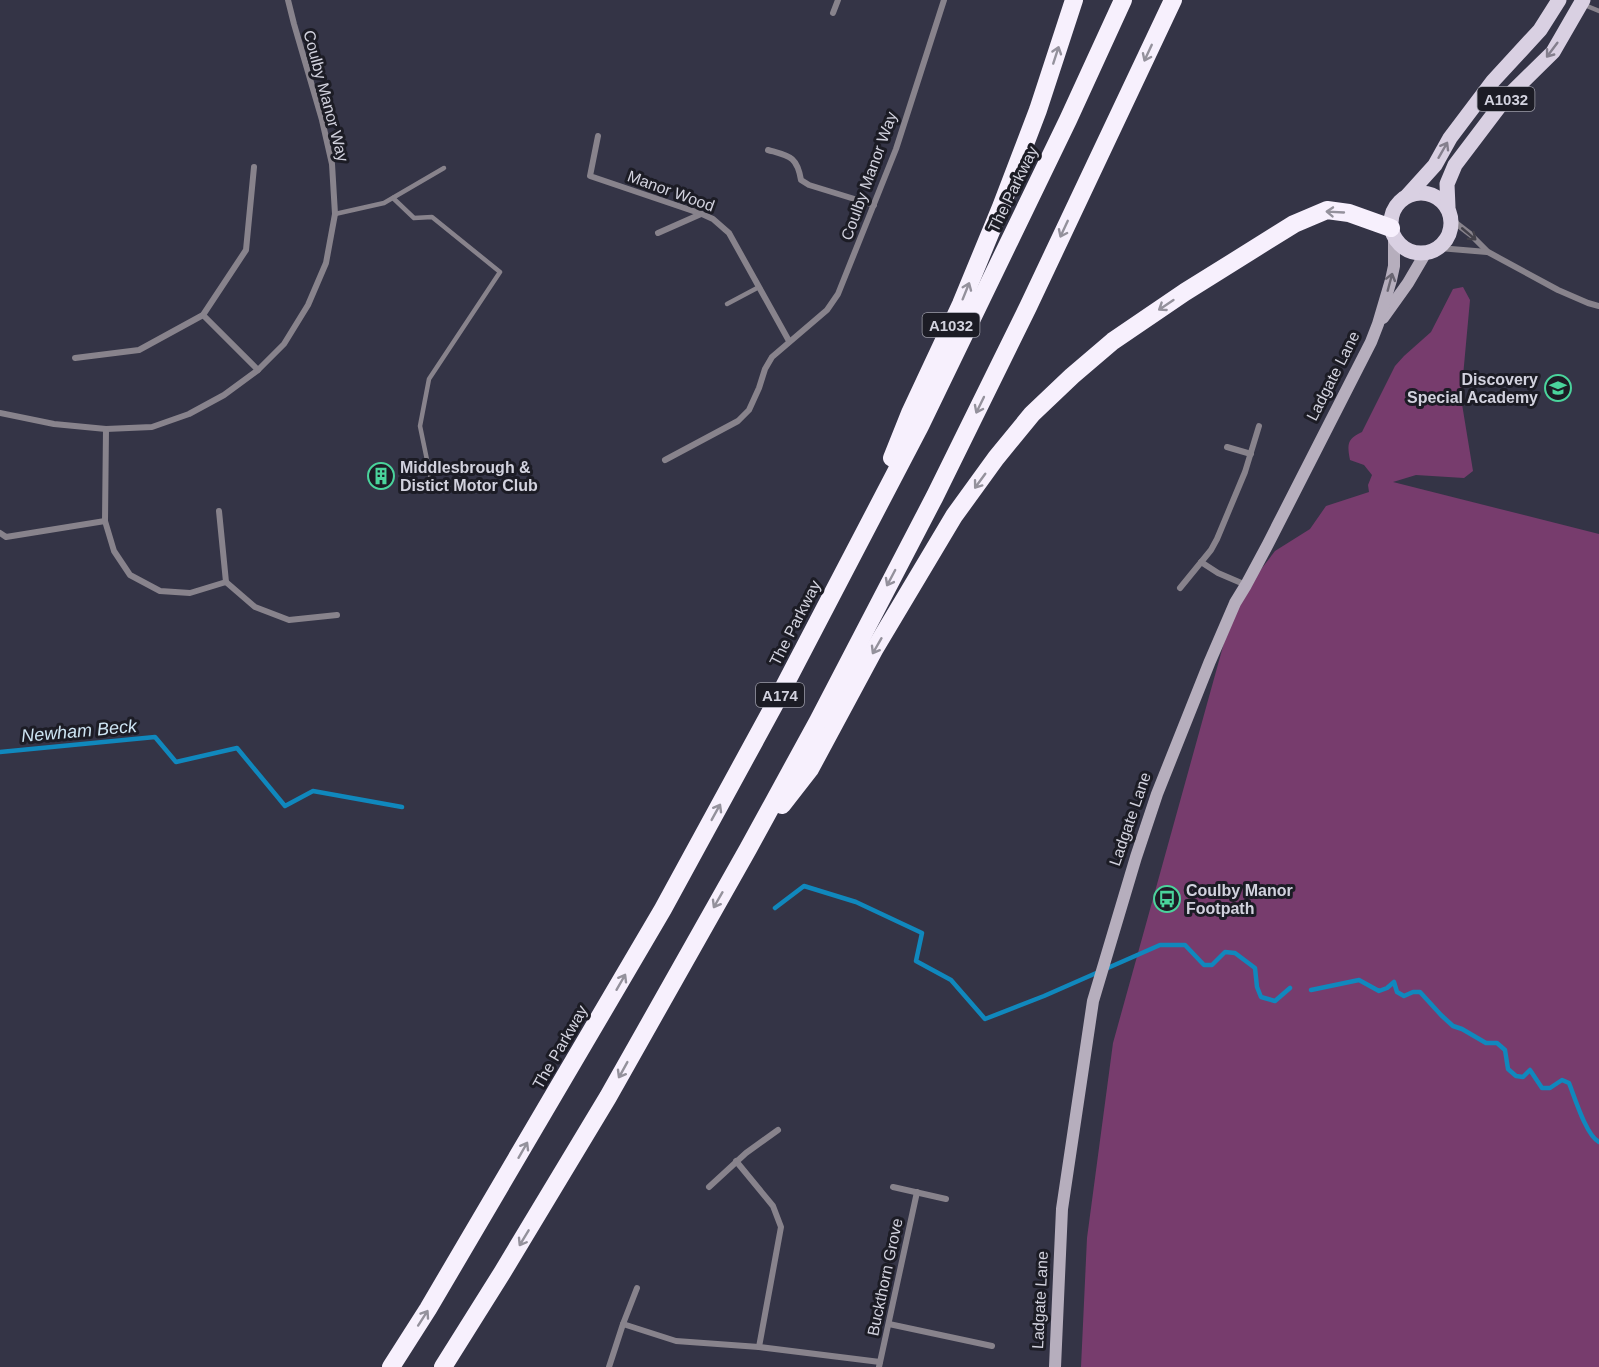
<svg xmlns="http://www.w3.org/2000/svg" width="1599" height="1367" font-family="Arial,sans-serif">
<rect width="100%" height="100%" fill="#343446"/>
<path fill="#773c6d" d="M1463,287L1470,300L1461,398L1473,471L1464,478L1416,475L1393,482L1599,534V1367H1081L1087,1238L1113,1043L1235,603L1275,551L1310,529L1326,506L1369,492L1368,485L1372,475L1364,465L1350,460C1347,444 1347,439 1362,432L1395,366L1404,356L1431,332L1453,289Z"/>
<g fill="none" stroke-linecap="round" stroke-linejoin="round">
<g stroke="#1088bd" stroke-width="4.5">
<path d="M0,752L155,737L176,762L237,748L285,806L313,791L402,807"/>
<path d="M775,908L804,886L856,902L922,933L916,961L951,980L985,1019L1044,996L1160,945H1185L1204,965H1212L1225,952L1235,953L1255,968L1257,987L1261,997L1275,1001L1290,988"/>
<path d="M1311,990L1359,980L1379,991L1387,988L1394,982L1397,992L1404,996L1413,992H1420L1441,1015L1453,1026L1462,1029L1486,1043H1497L1505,1050L1508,1069L1516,1076L1523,1077L1530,1070L1542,1088H1550L1562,1080L1569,1083C1575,1098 1586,1135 1599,1142"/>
</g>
<g stroke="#88838c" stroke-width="4.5">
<path d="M1582,4L1599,11"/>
<path d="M393,198L414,218L432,217L500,272L429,379L420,426L433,489"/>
<path d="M335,214L384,203L444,168"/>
<path d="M727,304L759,287"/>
</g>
<g stroke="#88838c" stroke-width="6">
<path d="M833,13L838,0"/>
<path d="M598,136L590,176L702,214L713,219L729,233L789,341"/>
<path d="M768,150C789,156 797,156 801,180L809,185L874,205"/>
<path d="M1451,215L1457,224L1470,234L1488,252L1558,290L1588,303L1599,306"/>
<path d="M658,233L701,214"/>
<path d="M1439,248L1487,252"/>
<path d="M203,315L258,370"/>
<path d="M75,358L139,350L203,315L246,250L254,167"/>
<path d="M0,413L54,424L106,429L152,427L189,414L224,395L258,370L284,344L308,305L326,263L335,214L332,164L322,120L294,24L288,0"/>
<path d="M106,429L105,521L114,551L130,575L160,591L190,593L226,582L255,607L289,620L337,615"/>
<path d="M1227,447L1251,454"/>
<path d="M665,460L738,421L749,410L759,388L765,369L772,357L827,310L838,294L896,149L944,0"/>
<path d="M219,511L226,582"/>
<path d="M0,533L6,537L105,521"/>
<path d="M1201,562L1218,573L1246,585"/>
<path d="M1180,588L1211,550L1217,539L1245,472L1259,426"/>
<path d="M736,1161L773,1206L781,1227L759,1347"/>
<path d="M709,1187L746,1153L778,1130"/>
<path d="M893,1187L946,1199"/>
<path d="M623,1324L676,1341L759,1347L880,1362"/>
<path d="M889,1324L992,1346"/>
<path d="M609,1367L623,1324L637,1288"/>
<path d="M879,1367L917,1192"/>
</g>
<g stroke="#b6aebd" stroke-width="12">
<path d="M1383,318L1408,283L1425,254"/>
<path d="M1055,1367L1062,1209L1093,1001L1136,857L1157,794L1210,661L1235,603L1246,585L1268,544L1371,342L1378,324L1391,280L1394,266V239"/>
</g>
<g stroke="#d9d0e2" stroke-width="15">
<circle cx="1421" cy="223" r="30"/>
<path d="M1407,196L1435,165L1450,138L1493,81L1540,30L1559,0"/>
<path d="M1448,207L1447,184L1455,165L1505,99L1553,52L1583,0"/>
</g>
<g stroke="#f7f0fd" stroke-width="18">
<path d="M892,458L910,413L961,304L1001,207L1038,110L1074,0"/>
<path d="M782,805L810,769L874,650L954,516L996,458L1032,414L1072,376L1113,341L1185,292L1294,224L1327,210L1349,213L1391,228"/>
<path d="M391,1367L428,1309L663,909L777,700L920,426L1068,120L1123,0"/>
<path d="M443,1367L502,1273L608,1097L748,849L818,721L935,496L1028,307L1173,0"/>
</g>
</g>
<defs><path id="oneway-shaft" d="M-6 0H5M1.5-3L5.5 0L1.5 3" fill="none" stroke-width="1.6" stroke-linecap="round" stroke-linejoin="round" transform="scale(1.5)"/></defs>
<g stroke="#847f8d">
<use href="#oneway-shaft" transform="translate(1552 50) rotate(127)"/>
<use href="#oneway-shaft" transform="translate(1443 150) rotate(-60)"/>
</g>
<g stroke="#94919c">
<use href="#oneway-shaft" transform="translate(1148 53) rotate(115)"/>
<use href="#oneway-shaft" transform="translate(1056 55) rotate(-72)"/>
<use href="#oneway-shaft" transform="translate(1335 212) rotate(-177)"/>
<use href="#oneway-shaft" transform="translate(1064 229) rotate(115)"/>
<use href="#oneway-shaft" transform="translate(966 291) rotate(-68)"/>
<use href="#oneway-shaft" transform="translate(1166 305) rotate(146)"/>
<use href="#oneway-shaft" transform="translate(980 405) rotate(116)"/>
<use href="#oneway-shaft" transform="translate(980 481) rotate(126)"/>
<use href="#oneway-shaft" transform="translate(891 578) rotate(118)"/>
<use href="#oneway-shaft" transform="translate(877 646) rotate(120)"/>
<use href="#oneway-shaft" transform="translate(716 812) rotate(-61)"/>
<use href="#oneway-shaft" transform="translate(718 900) rotate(120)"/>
<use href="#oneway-shaft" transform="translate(621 982) rotate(-60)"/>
<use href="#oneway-shaft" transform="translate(623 1070) rotate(119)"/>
<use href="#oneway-shaft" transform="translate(523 1150) rotate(-60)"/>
<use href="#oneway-shaft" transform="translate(524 1238) rotate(121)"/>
<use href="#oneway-shaft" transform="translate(423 1318) rotate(-57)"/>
</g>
<use stroke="#424049" href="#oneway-shaft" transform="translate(1469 234) rotate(40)"/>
<use stroke="#696571" href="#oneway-shaft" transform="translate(1390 282) rotate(-75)"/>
<defs>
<symbol id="school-ring" viewBox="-11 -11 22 22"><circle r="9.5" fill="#1c1c25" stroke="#4ad49c" stroke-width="1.5"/><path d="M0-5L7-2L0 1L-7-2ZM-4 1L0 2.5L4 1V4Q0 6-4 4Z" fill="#4ad49c"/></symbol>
<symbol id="building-ring" viewBox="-11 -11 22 22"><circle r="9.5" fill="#1c1c25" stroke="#4ad49c" stroke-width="1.5"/><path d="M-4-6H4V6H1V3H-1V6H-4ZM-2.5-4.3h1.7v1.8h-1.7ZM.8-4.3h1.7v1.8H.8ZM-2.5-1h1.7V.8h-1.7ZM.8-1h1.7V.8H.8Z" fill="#4ad49c"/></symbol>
<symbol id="bus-ring" viewBox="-11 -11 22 22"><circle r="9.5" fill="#1c1c25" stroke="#4ad49c" stroke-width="1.5"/><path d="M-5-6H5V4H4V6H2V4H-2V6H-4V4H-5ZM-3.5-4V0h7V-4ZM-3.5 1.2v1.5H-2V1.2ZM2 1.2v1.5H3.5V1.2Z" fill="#4ad49c"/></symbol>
</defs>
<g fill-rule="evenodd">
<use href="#school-ring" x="1543" y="373" width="30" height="30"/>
<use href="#building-ring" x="366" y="461" width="30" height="30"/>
<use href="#bus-ring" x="1152" y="884" width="30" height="30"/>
</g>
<g text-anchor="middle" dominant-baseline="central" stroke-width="6" stroke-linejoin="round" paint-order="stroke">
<g fill="#1c1c25" stroke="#9b9ba6" stroke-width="1.5">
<rect x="1477.5" y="87" width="57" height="24" rx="4.5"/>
<rect x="922.5" y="313" width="57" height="24" rx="4.5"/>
<rect x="756" y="683" width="48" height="24" rx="4.5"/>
</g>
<g font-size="15" font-weight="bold" fill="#d2d2de">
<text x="1506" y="99">A1032</text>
<text x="951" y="325">A1032</text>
<text x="780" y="695">A174</text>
</g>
<g font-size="16" fill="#d2d2de" stroke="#1c1c25">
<text transform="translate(326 96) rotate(75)">Coulby Manor Way</text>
<text transform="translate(869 176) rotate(-70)">Coulby Manor Way</text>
<text transform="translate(1013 189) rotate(-64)">The Parkway</text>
<text transform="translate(671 191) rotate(20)">Manor Wood</text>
<text transform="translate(1333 376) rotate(-63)">Ladgate Lane</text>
<text transform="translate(795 623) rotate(-63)">The Parkway</text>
<text transform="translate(1130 819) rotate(-71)">Ladgate Lane</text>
<text transform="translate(560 1047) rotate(-60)">The Parkway</text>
<text transform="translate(885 1277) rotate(-78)">Buckthorn Grove</text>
<text transform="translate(1040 1300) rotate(-87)">Ladgate Lane</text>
</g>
<g font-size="16" font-weight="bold" fill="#d2d2de" stroke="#1c1c25" text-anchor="start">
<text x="1538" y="379" text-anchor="end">Discovery<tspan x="1538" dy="18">Special Academy</tspan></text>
<text x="400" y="467">Middlesbrough &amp;<tspan x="400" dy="18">Distict Motor Club</tspan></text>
<text x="1186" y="890">Coulby Manor<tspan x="1186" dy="18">Footpath</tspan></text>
</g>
<g font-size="18" font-style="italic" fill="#cde4f2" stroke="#1c1c25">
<text transform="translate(79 731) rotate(-5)">Newham Beck</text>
</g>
</g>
</svg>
